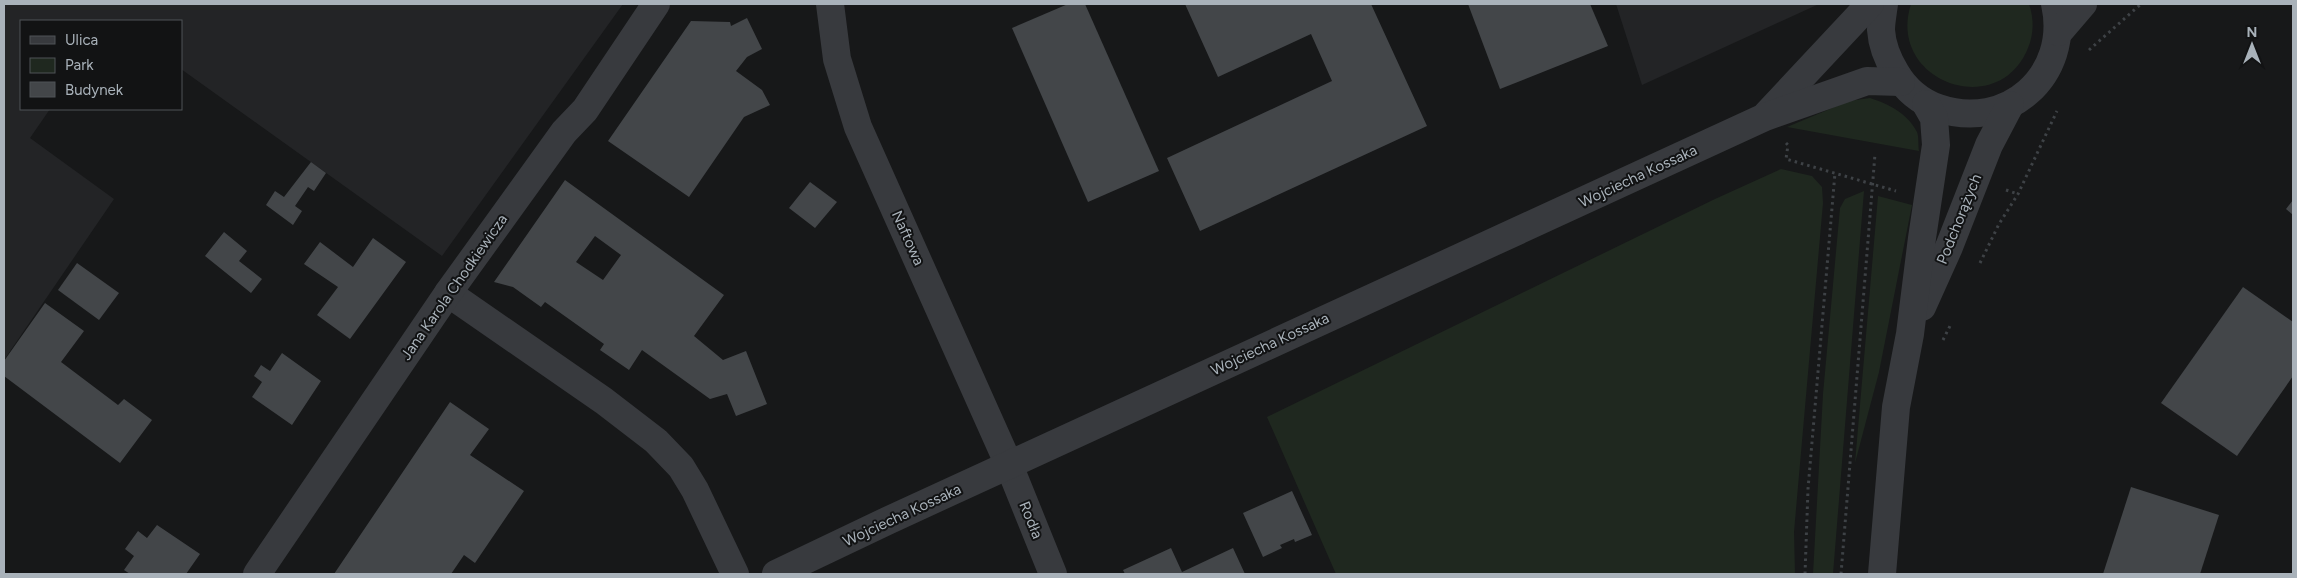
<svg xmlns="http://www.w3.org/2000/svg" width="2297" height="578" font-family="Figtree,sans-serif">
<rect width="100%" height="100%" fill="#171819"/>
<g fill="#232426">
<path d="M4,4H623L442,256L181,69V21H21V109H50L30,138L114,199L4,360Z"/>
<path d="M1616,4H1819L1642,85Z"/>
</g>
<g fill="#1f281f">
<path d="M1911,4H2029C2034,19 2034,33 2028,48C1998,122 1886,81 1911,4Z"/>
<path d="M1870,98C1889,104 1907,113 1917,132C1919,137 1918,145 1919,151L1787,127L1849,101Z"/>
<path d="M1781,169L1812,176L1822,187L1823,203L1794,532L1795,574H1336L1267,417L1715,199Z"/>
<path d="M1864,191L1833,574H1813L1823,394L1840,208L1845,199Z"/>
<path d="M1878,196L1912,205L1879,372L1855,463Z"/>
</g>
<g fill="#434649" fill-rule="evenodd">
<path d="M1068,4H1085L1159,171L1088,202L1012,28Z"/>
<path d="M1185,4H1371L1427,126L1200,231L1167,158L1332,81L1311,34L1218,77Z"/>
<path d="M1468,4H1590L1608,46L1500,89Z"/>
<path d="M747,18L762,49L747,57L736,71L762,90L770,105L744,117L689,197L608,141L691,21L730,22L731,26Z"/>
<path d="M311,162L326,173L314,191L308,187L295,206L302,211L293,225L266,205L275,191L284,197Z"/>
<path d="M565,180L724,295L694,336L723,360L746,351L767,404L736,416L727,394L710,399L642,350L629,370L600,350L604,344L545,302L541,307L513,287L494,282ZM595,236L621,255L603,280L576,262Z"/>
<path d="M810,182L837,202L815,228L789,208Z"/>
<path d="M2293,200V215L2286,209Z"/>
<path d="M224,232L247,251L239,261L262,279L251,293L205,256Z"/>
<path d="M373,238L406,262L350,339L317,315L338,287L304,264L320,242L353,267Z"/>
<path d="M77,263L119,293L99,320L58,290Z"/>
<path d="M2243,287L2293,322V376L2237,456L2161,403Z"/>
<path d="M45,303L84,331L61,362L118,405L124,399L152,420L120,463L4,376V361Z"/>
<path d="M282,353L321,381L292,425L252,397L262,382L254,376L261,365L270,371Z"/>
<path d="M450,402L489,429L470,455L524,491L475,563L464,555L451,574H334Z"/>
<path d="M2131,487L2219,515L2200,574H2103Z"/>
<path d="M1292,491L1312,535L1295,542L1294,539L1280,545L1282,548L1263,557L1243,513Z"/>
<path d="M157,525L200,554L186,574H130L124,570L134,556L125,549L138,531L147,538Z"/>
<path d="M1171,548L1182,572L1233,548L1245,574H1125L1123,570Z"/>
</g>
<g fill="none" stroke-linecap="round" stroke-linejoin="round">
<g stroke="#3e4246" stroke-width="3" stroke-dasharray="2.5 4" stroke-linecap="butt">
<path d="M2089,50L2141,4"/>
<path d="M1786,143L1788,145L1786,159L1896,191"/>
<path d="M2006,190L2018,194"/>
<path d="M1980,263L1999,224L2018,194L2057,111"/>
<path d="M1943,340L1950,326"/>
<path d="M1805,574L1808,489L1835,173"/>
<path d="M1841,574L1875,154"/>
</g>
<g stroke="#383a3e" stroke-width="28">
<path d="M830,4L837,59L858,127L1009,465L1053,574"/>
<path d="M1884,4C1883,12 1881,22 1881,30C1882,46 1888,60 1896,73C1906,90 1919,101 1938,108C2007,132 2071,75 2055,4"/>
<path d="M2059,32L2083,4"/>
<path d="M1767,114L1870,4"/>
<path d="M448,293L604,401L656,441L681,467L695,490L735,574"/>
<path d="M1922,307L1949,247L1989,145L2010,105"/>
<path d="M257,574L448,293L564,132L585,110L656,4"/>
<path d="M776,574L887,521L1765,117L1867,81L1901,82"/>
<path d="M1882,574L1896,407L1910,334L1922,238L1936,145L1934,118L1926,104"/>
</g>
</g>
<g text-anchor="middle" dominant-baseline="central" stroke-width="4" stroke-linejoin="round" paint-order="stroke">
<g font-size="15" fill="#a9b2ba" stroke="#121314">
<text transform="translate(1638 176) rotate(-25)">Wojciecha Kossaka</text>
<text transform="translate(1959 219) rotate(-68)">Podchorążych</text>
<text transform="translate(908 238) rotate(66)">Naftowa</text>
<text transform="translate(454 287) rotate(-55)">Jana Karola Chodkiewicza</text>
<text transform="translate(1270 344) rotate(-25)">Wojciecha Kossaka</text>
<text transform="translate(902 515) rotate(-25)">Wojciecha Kossaka</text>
<text transform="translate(1031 520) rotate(68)">Rodła</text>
</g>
</g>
<rect width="2297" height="578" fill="none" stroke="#a9b2ba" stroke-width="10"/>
<rect x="20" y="20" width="162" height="90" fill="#121314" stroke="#4e5356"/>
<rect x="30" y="36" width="25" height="8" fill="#383a3e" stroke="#4e5356"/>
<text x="65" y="45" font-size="15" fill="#a9b2ba">Ulica</text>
<rect x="30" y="58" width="25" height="15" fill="#1f281f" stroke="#4e5356"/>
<text x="65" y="70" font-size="15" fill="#a9b2ba">Park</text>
<rect x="30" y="82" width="25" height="15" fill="#434649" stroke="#4e5356"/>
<text x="65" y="95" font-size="15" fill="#a9b2ba">Budynek</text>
<g transform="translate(2252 45)" stroke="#121314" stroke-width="4" paint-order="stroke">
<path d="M0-4L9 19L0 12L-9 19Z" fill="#a9b2ba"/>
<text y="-8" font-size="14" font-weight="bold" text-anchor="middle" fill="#a9b2ba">N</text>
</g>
</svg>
